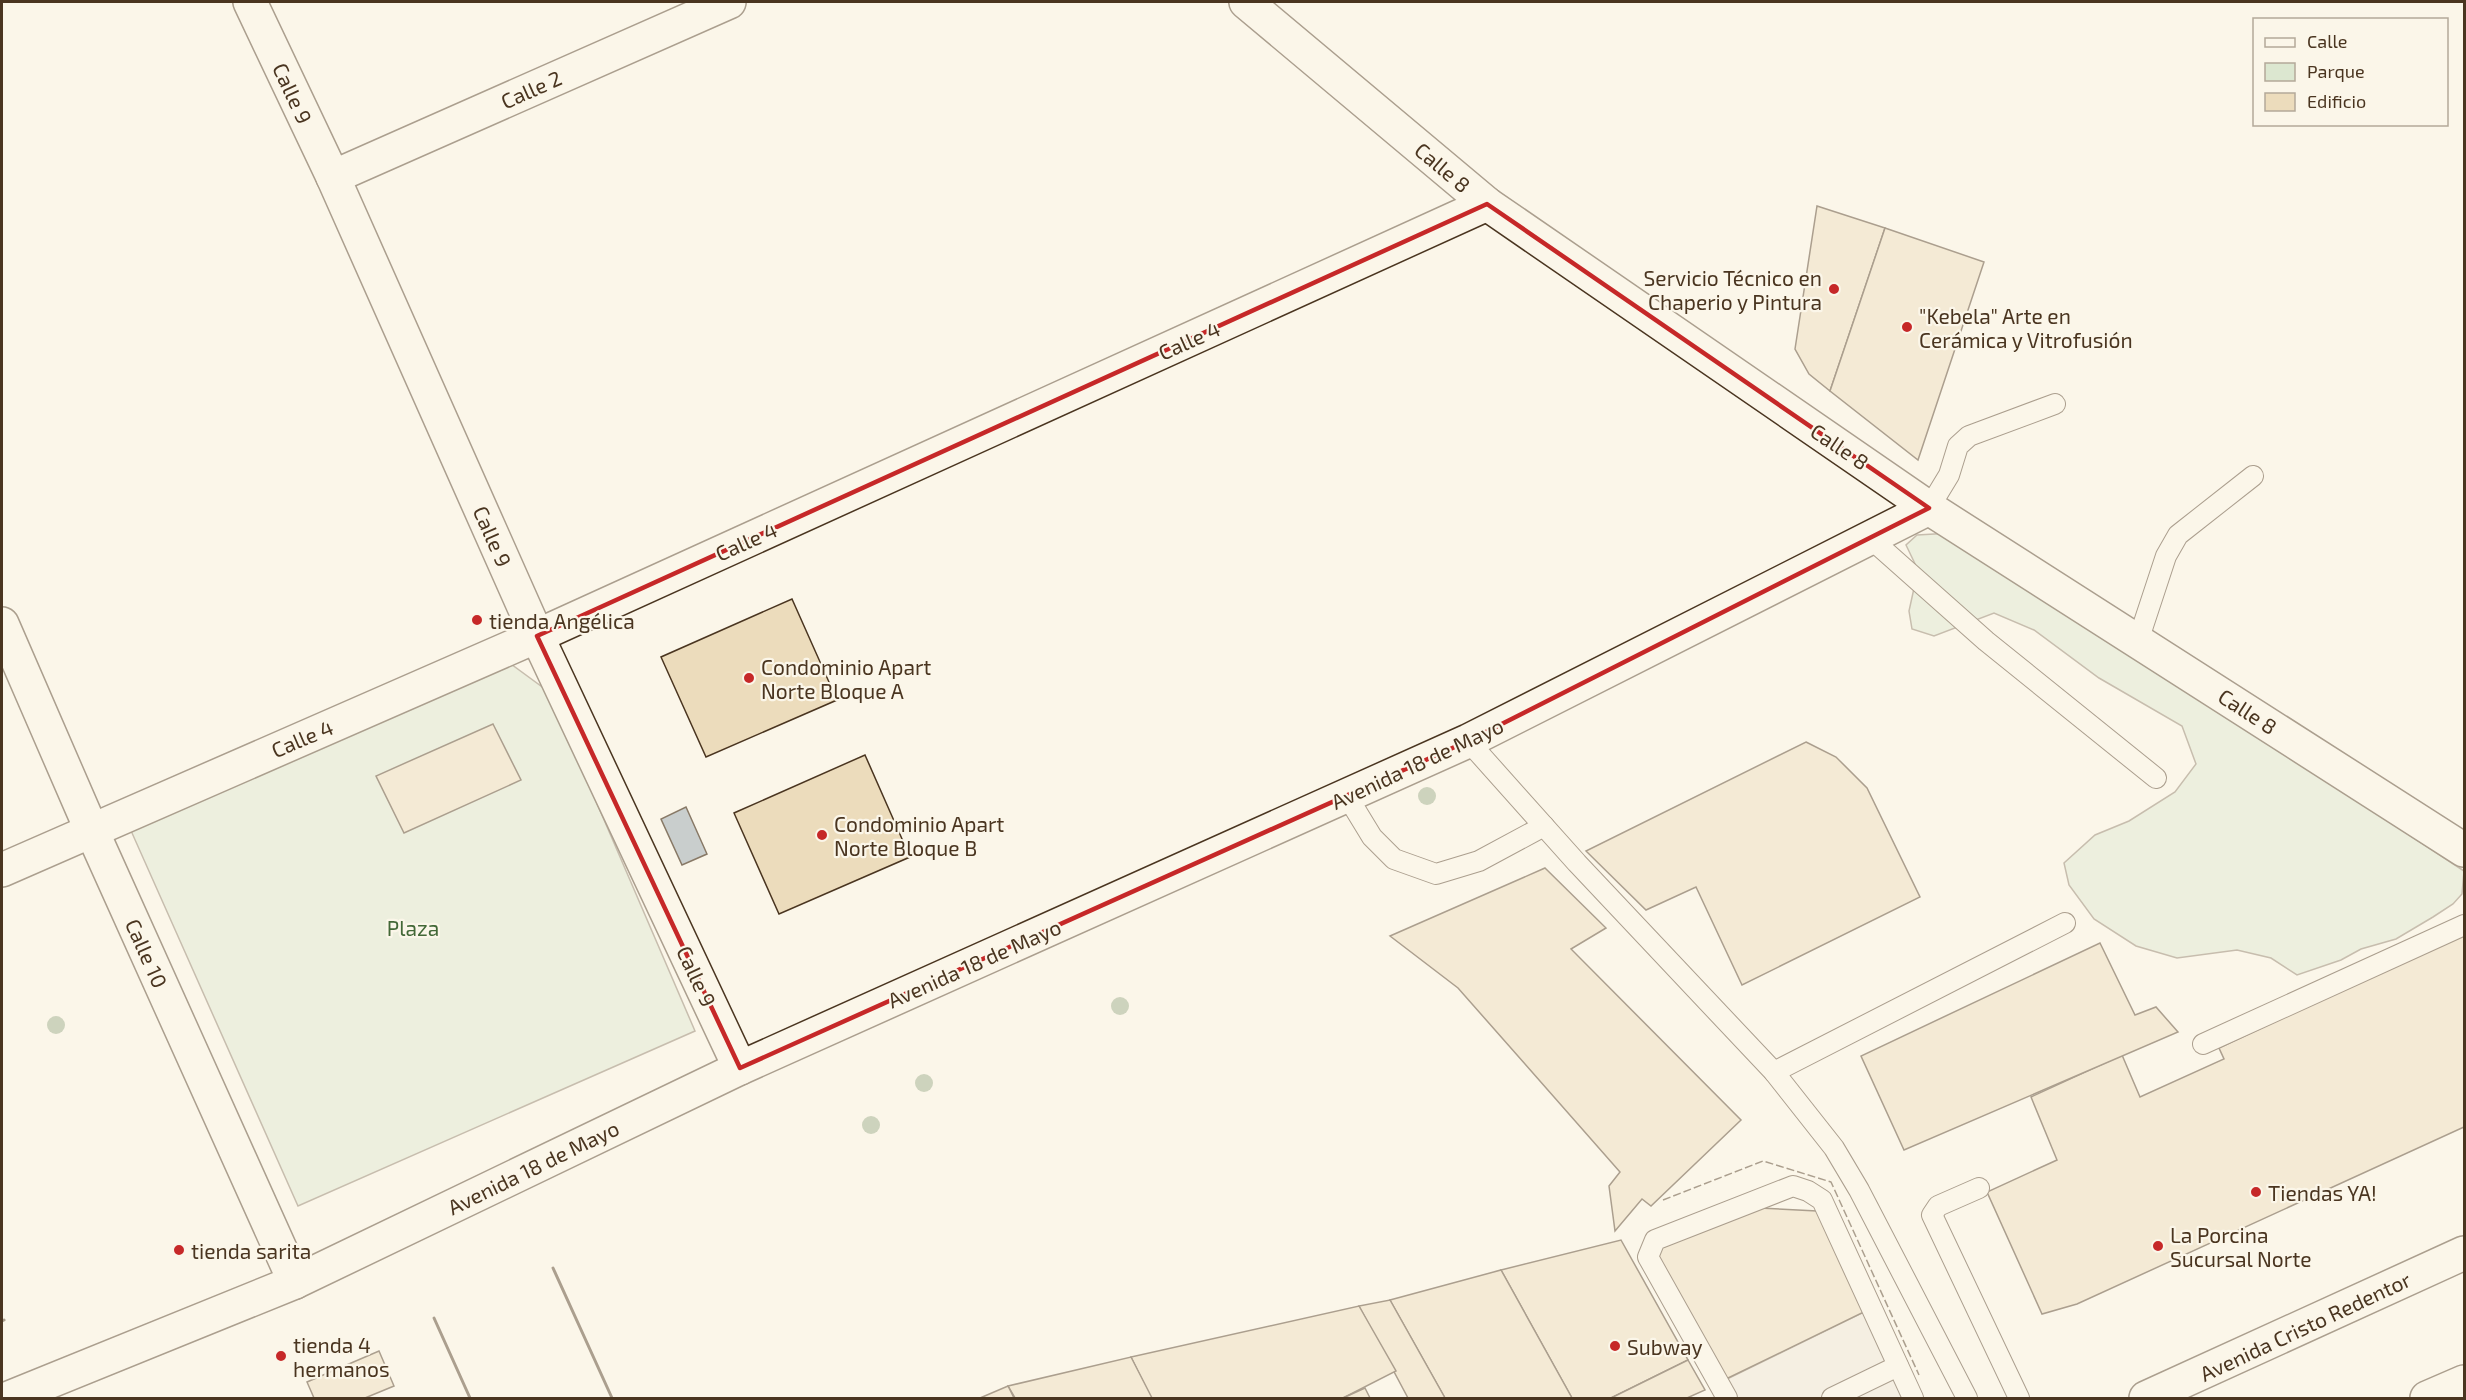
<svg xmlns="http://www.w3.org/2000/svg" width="2466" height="1400" font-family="'Exo 2',sans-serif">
<rect width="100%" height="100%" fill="#fbf6e9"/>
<g fill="#dce7d0" stroke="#887966" stroke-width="1.5">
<path d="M1952,533L2464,871L2462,894L2453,904L2433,917L2396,939L2361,949L2341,960L2297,975L2271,958L2237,950L2177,958L2136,946L2094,919L2069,885L2064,863L2095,835L2129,821L2175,792L2196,764L2182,726L2099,678L2034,630L1994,613L1934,636L1912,629L1909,611L1918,570L1906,545L1917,535Z"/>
<path d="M504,659L549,692L695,1031L298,1206L128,824Z"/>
</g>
<path fill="#ede7d9" stroke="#887966" stroke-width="1.5" d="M1868,1310L1913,1398H1735L1727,1379Z"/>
<path fill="#c9cecd" stroke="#887966" stroke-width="1.5" d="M686,807L707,854L682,865L661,819Z"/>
<g fill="#ecdcbc" stroke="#4a3520" stroke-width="1.5">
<path d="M1817,206L1885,228L1830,391L1809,374L1795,349Z"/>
<path d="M1885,228L1984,262L1918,460L1830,391Z"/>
<path d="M792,599L837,700L706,757L661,657Z"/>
<path d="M493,724L521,780L404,833L376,776Z"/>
<path d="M1806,742L1836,757L1867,788L1920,897L1742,985L1696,887L1646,910L1586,851Z"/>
<path d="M865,755L910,857L779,914L734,813Z"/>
<path d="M1545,868L1606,928L1571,949L1741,1120L1651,1206L1642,1199L1615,1231L1609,1186L1620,1172L1458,988L1390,936Z"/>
<path d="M2464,932V1127L2077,1304L2042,1314L1987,1192L2057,1160L2031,1097L2122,1055L2140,1097L2224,1059L2219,1048Z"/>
<path d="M2100,943L2135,1015L2156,1007L2178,1032L1904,1150L1861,1056Z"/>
<path d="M1759,1208L1817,1211L1868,1310L1726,1379L1654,1251Z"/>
<path d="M1621,1240L1688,1360L1611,1398H1572L1501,1270Z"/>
<path d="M1501,1270L1572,1398H1445L1390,1300Z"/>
<path d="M1390,1300L1445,1398H1408L1359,1306Z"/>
<path d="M1359,1306L1396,1371L1343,1398H1151L1131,1357Z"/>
<path d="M379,1351L394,1386L365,1398H314L307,1382Z"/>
<path d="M1131,1357L1152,1398H1015L1008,1386Z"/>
<path d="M1688,1360L1705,1390L1687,1398H1611Z"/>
<path d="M1008,1386L1014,1398H980Z"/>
<path d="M1365,1388L1370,1398H1343Z"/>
</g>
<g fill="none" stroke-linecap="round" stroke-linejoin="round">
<defs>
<g id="service">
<path d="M1929,508L1949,475L1958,446L1969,436L2055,404"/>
<path d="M1870,538L1986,641L2156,778"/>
<path d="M2138,641L2166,556L2178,535L2253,476"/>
<path d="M1468,741L1577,863L1774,1072L1834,1148L1859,1190L1967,1398"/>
<path d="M1347,796L1372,837L1394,859L1436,874L1479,861L1544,826"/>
<path d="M2203,1044L2464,925"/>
<path d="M1774,1072L2065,923"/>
<path d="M1979,1188L1938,1206L1932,1215L2019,1398"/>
<path d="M1727,1398L1648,1257L1655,1240L1793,1186L1808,1191L1822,1200L1913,1398"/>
<path d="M1832,1398L1898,1366"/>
</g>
<g id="minor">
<path d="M250,2L333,177L537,636L740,1068"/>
<path d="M1246,2L1487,204L1929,508L2464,850"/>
<path d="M333,177L729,2"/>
<path d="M2,624L91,829L295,1282"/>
<path d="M2,870L537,636L1487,204"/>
<path d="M9,1398L295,1282L740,1068L1468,741L1929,508"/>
</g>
<g id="trunk">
<path d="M2146,1398L2464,1253"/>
<path d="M2427,1398L2464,1382"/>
</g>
</defs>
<use href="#service" stroke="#4a3520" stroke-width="22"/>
<use href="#minor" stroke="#4a3520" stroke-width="36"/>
<use href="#trunk" stroke="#4a3520" stroke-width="36"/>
<use href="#service" stroke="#fbf6e9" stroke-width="20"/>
<use href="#minor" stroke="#fbf6e9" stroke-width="33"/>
<use href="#trunk" stroke="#fbf6e9" stroke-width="33"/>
<path stroke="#4a3520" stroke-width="1.5" stroke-dasharray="8 3" stroke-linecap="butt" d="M1663,1200L1763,1161L1831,1182L1919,1375"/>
<g stroke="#4a3520" stroke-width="3">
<path d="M553,1268L612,1398"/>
<path d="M434,1318L470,1398"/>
<path d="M2,1321L4,1320"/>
</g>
</g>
<g fill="#96a887">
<circle cx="1427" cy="796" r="9"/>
<circle cx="1120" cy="1006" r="9"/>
<circle cx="56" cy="1025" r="9"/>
<circle cx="924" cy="1083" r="9"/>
<circle cx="871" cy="1125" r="9"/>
</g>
<path d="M0 0H2466V1400H0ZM1487,204L1929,508L1468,741L740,1068L537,636Z" fill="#fbf6e9" fill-opacity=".55" fill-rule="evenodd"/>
<path fill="none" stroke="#c62828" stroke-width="4.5" stroke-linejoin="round" d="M1487,204L1929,508L1468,741L740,1068L537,636Z"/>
<g fill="#c62828" stroke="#fbf6e9" stroke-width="2">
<circle cx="1834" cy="289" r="6"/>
<circle cx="1907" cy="327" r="6"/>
<circle cx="477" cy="620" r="6"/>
<circle cx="749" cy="678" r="6"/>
<circle cx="822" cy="835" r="6"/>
<circle cx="2256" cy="1192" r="6"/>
<circle cx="2158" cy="1246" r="6"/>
<circle cx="179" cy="1250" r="6"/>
<circle cx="1615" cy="1346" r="6"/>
<circle cx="281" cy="1356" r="6"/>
</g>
<g text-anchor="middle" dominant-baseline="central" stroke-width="4.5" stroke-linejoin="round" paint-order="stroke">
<g font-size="21" fill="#4a3520" stroke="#fbf6e9">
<text transform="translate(531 89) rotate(-24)">Calle 2</text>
<text transform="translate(293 93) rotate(65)">Calle 9</text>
<text transform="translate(1443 167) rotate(40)">Calle 8</text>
<text transform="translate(1189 340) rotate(-24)">Calle 4</text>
<text transform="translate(1840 446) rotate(34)">Calle 8</text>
<text transform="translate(493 536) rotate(66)">Calle 9</text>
<text transform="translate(746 541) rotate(-24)">Calle 4</text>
<text transform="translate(2248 711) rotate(33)">Calle 8</text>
<text transform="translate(302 738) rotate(-23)">Calle 4</text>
<text transform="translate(1417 763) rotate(-25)">Avenida 18 de Mayo</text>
<text transform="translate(147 953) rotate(66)">Calle 10</text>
<text transform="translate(974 963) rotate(-24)">Avenida 18 de Mayo</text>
<text transform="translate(697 976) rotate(65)">Calle 9</text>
<text transform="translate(533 1167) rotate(-26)">Avenida 18 de Mayo</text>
<text transform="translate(2305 1326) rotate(-25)">Avenida Cristo Redentor</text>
</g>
<g font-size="21" fill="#4a3520" stroke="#fbf6e9" text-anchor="start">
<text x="1822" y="277" text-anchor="end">Servicio Técnico en<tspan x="1822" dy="24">Chaperio y Pintura</tspan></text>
<text x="1919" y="315">"Kebela" Arte en<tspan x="1919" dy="24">Cerámica y Vitrofusión</tspan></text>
<text x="489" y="620">tienda Angélica</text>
<text x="761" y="666">Condominio Apart<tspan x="761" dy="24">Norte Bloque A</tspan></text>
<text x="834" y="823">Condominio Apart<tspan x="834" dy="24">Norte Bloque B</tspan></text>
<text x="2268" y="1192">Tiendas YA!</text>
<text x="2170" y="1234">La Porcina<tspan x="2170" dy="24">Sucursal Norte</tspan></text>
<text x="191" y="1250">tienda sarita</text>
<text x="293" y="1344">tienda 4<tspan x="293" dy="24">hermanos</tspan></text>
<text x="1627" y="1346">Subway</text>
</g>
<g font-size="21" fill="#436837" stroke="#fbf6e9">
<text x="413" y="927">Plaza</text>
</g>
</g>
<rect width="2466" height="1400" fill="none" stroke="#4a3520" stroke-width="6"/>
<rect x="2253" y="18" width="195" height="108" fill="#fbf6e9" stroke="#b4a999" stroke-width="1.5"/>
<rect x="2265" y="38" width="30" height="9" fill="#fbf6e9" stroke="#b4a999" stroke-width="1.5"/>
<text x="2307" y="48" font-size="18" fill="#4a3520">Calle</text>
<rect x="2265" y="63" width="30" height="18" fill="#dce7d0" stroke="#b4a999" stroke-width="1.5"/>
<text x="2307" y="78" font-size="18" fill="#4a3520">Parque</text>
<rect x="2265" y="93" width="30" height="18" fill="#ecdcbc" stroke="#b4a999" stroke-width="1.5"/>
<text x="2307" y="108" font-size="18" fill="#4a3520">Edificio</text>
</svg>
